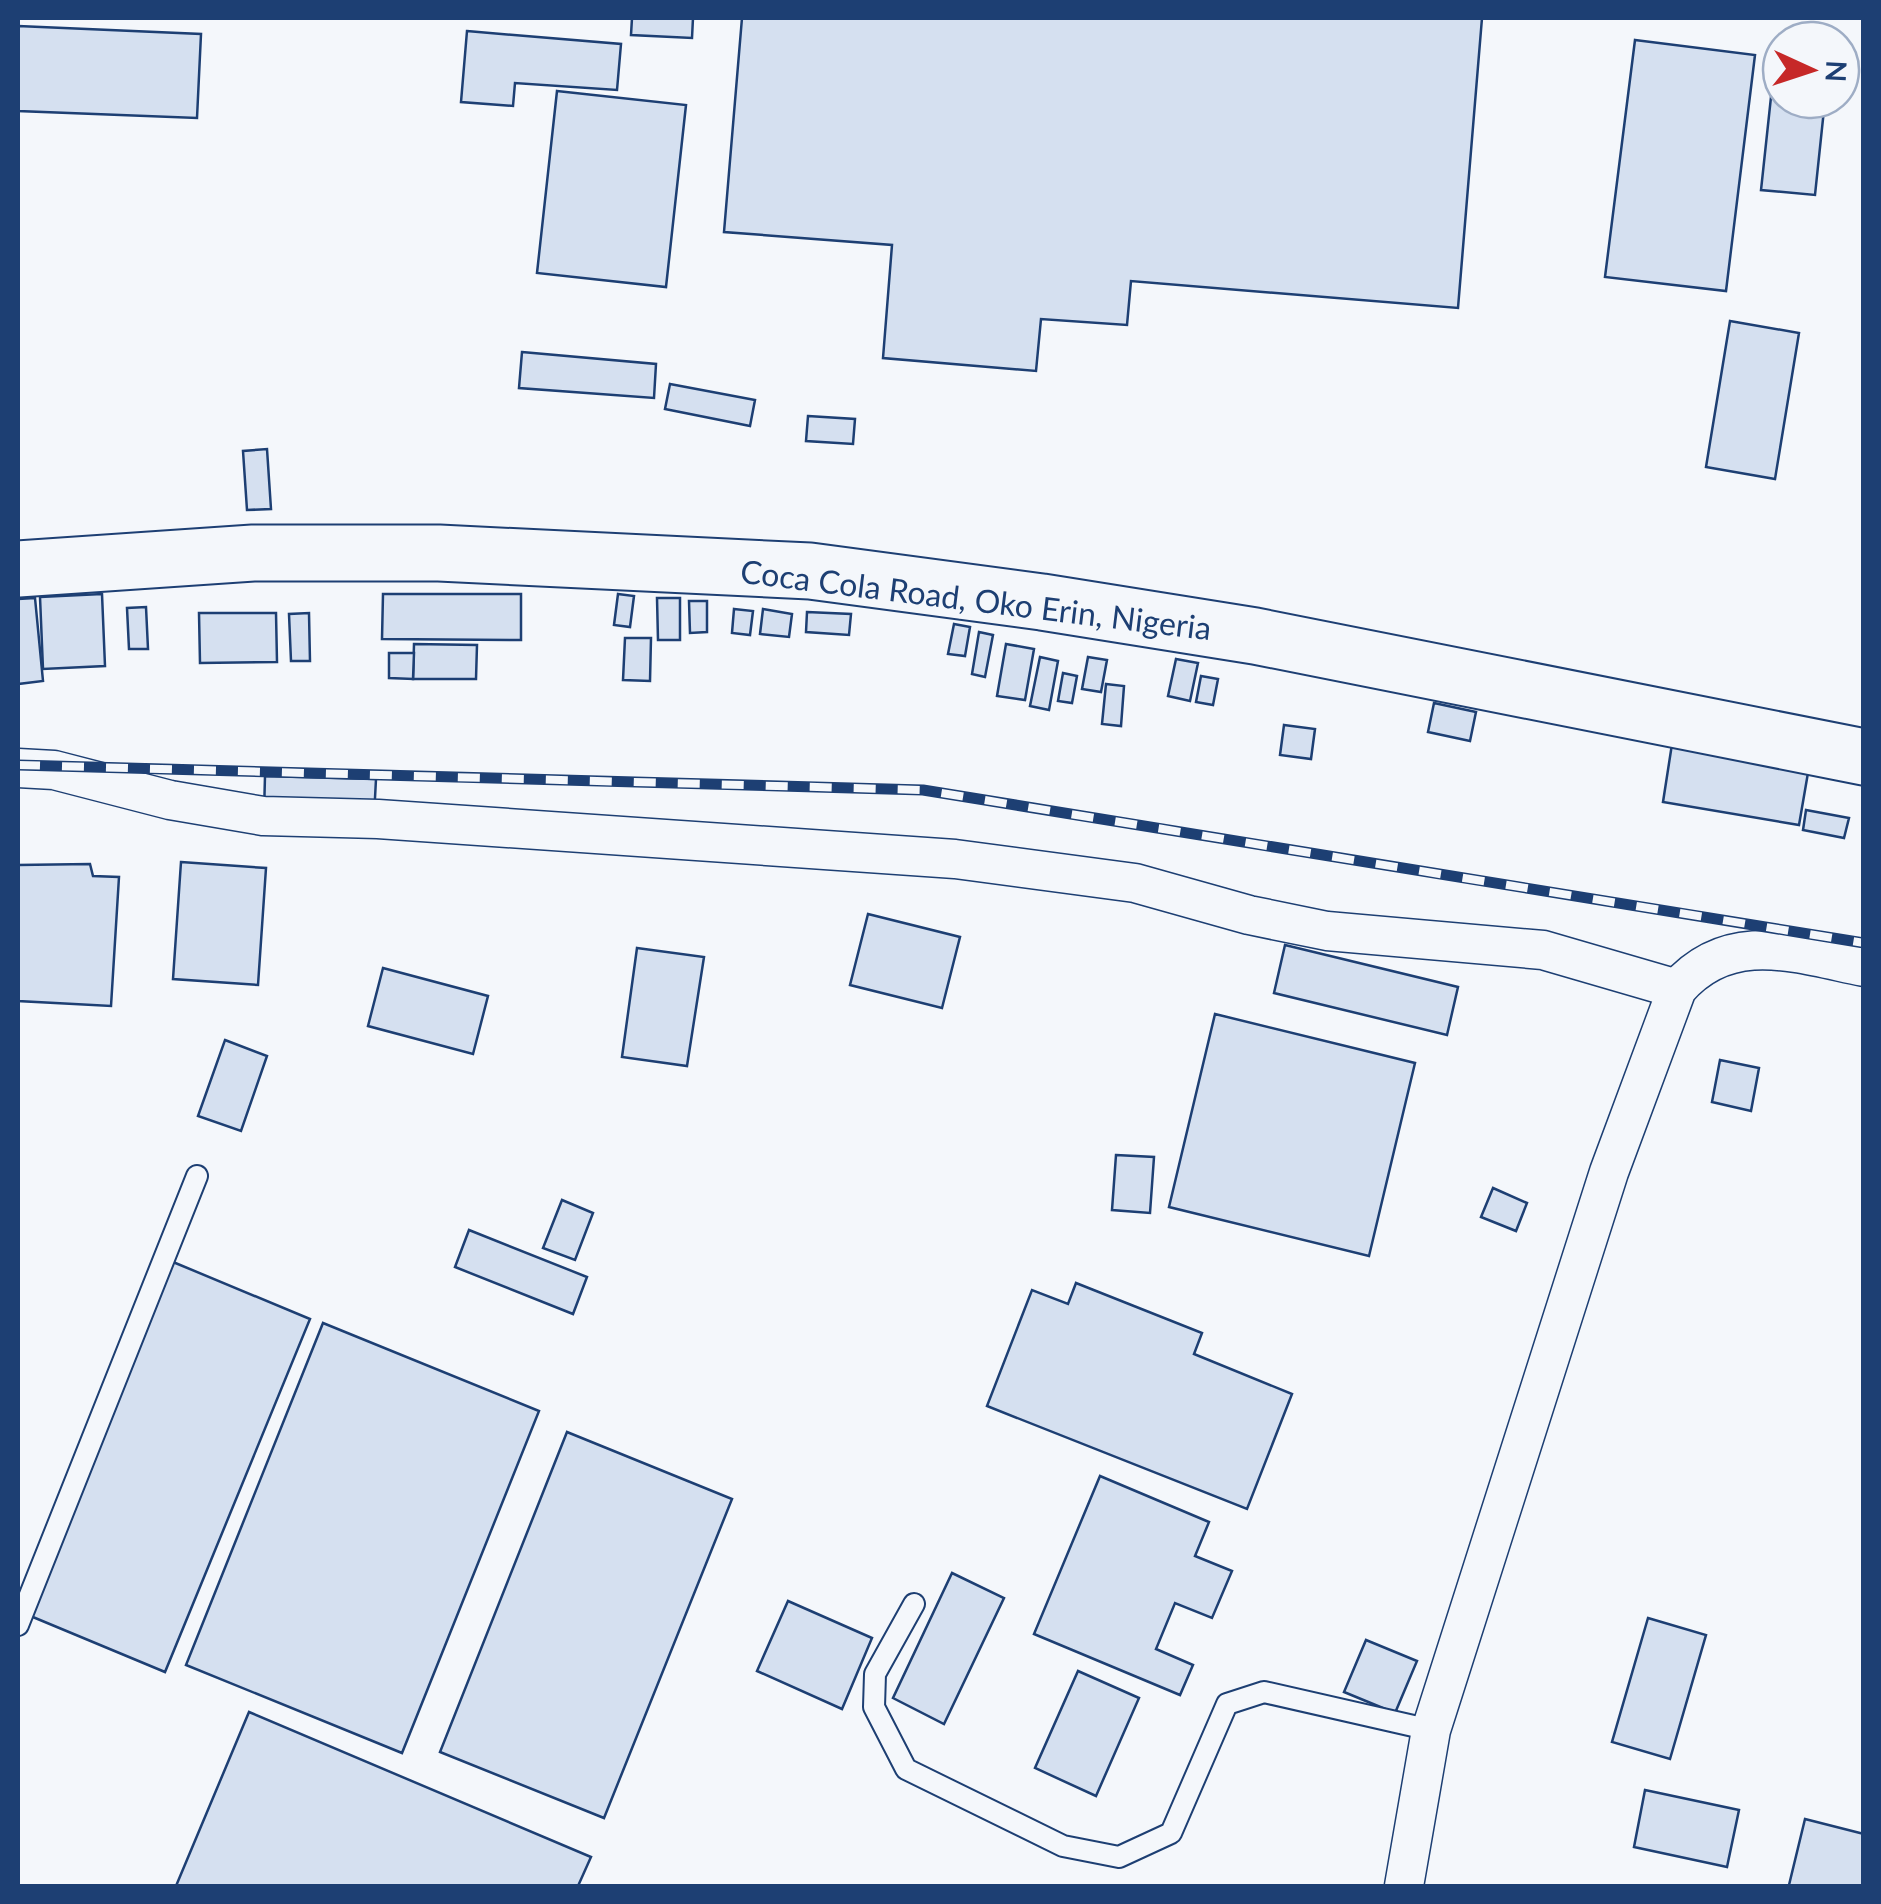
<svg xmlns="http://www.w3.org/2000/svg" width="1881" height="1904" font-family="Lato,sans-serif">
<rect width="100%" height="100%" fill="#f4f7fb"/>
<g fill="#d5e0f0" stroke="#1d3f73" stroke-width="2.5">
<path d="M632,18H693L692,38L631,35Z"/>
<path d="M742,18H1482L1458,308L1131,281L1127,325L1041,319L1036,371L883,358L892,245L724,232Z"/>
<path d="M18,26L201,34L197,118L18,111Z"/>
<path d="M467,31L621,44L617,90L515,83L513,106L461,102Z"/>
<path d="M1635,40L1755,55L1726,291L1605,277Z"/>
<path d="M1777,41L1781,42V100H1825L1815,195L1761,190Z"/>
<path d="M557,91L686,105L666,287L537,273Z"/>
<path d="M1730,321L1799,333L1775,479L1706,467Z"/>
<path d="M522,352L656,364L654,398L519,388Z"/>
<path d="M670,384L755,400L750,426L665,409Z"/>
<path d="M808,416L855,419L853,444L806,441Z"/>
<path d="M267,449L271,509L247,510L243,451Z"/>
<path d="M102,594L105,666L43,669L40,597Z"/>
<path d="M383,594H521V640L382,639Z"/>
<path d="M618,594L634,596L630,627L614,625Z"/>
<path d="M35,598L43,681L18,684V599Z"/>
<path d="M657,598H680V640H658Z"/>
<path d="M689,601H707V632L690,633Z"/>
<path d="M146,607L148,649H129L127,608Z"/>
<path d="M734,609L753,611L750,635L732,633Z"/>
<path d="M763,609L792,614L789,637L760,634Z"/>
<path d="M807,612L851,614L849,635L806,632Z"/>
<path d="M199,613H276L277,662L200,663Z"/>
<path d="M309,613L310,661H291L289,614Z"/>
<path d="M954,624L970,627L965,656L948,654Z"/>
<path d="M979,632L993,635L985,677L972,674Z"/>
<path d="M625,638H651L650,681L623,680Z"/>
<path d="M414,644L477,645L476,679H413Z"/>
<path d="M1006,644L1034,649L1025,700L997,696Z"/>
<path d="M389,653H414L413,679L389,678Z"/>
<path d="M1040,657L1058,661L1049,710L1030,706Z"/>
<path d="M1088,657L1107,660L1101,692L1082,689Z"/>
<path d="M1176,659L1198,663L1190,701L1168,696Z"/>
<path d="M1063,673L1077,676L1072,703L1058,701Z"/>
<path d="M1201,676L1218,679L1213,705L1196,702Z"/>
<path d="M1106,684L1124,686L1121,726L1102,724Z"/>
<path d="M1434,703L1476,712L1470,741L1428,732Z"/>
<path d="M1284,725L1315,729L1311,759L1280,755Z"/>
<path d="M1672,744L1809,767L1799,825L1663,802Z"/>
<path d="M265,776L376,779L374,817L264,813Z"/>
<path d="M1806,810L1849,818L1844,838L1803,830Z"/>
<path d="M181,862L266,868L258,985L173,979Z"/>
<path d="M90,864L93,876L119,877L111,1006L18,1001V865Z"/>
<path d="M868,914L960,937L942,1008L850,985Z"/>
<path d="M1285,945L1458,987L1447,1035L1274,993Z"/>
<path d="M637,948L704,957L687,1066L622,1057Z"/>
<path d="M383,968L488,996L473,1054L368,1026Z"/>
<path d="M1215,1014L1415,1063L1369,1256L1169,1207Z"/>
<path d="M225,1040L267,1056L241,1131L198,1116Z"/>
<path d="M1720,1060L1759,1068L1751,1111L1712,1102Z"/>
<path d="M1116,1155L1154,1157L1150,1213L1112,1210Z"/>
<path d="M1493,1188L1527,1203L1516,1231L1481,1217Z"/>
<path d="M562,1200L593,1213L575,1260L543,1248Z"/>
<path d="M469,1230L587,1277L573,1314L455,1267Z"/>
<path d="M173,1262L310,1319L165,1672L28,1615Z"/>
<path d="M1076,1283L1202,1333L1194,1354L1292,1394L1247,1509L987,1406L1032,1290L1068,1304Z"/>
<path d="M323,1323L539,1411L402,1753L186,1665Z"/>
<path d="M567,1432L732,1499L604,1818L440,1752Z"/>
<path d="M1100,1476L1209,1522L1195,1556L1232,1571L1212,1618L1175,1603L1156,1649L1193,1665L1180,1695L1034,1634Z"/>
<path d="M952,1573L1004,1598L944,1724L893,1698Z"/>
<path d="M788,1601L872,1638L842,1709L757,1671Z"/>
<path d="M1648,1618L1706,1635L1670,1759L1612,1742Z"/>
<path d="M1366,1640L1417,1661L1395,1713L1344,1692Z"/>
<path d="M1078,1671L1139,1698L1096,1796L1035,1768Z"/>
<path d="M249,1712L591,1857L578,1886H176Z"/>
<path d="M1645,1790L1739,1810L1727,1867L1634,1847Z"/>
<path d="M1805,1819L1864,1834V1886L1789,1885Z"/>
</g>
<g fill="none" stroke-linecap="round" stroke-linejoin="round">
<defs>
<g id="lane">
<path d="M914,1604L875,1674L874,1707L906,1769L1063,1846L1119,1857L1171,1833L1227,1704L1264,1692L1431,1730"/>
<path d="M18,1625L197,1176"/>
</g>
<g id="street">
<path d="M18,768L54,770L170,800L263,816L378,819L955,859L1135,883L1249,915L1327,931L1543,950L1677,989"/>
<path d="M1404,1886L1431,1730L1609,1172L1677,989C1729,929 1795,953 1864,967"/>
</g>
<path id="secondary" d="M18,569L253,553H439L810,571L1042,602L1255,636L1864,757"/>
</defs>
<use href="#lane" stroke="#1d3f73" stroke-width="24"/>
<use href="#street" stroke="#1d3f73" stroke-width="41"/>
<use href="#secondary" stroke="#1d3f73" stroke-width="59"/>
<use href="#lane" stroke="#f4f7fb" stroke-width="20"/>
<use href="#street" stroke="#f4f7fb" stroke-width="38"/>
<use href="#secondary" stroke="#f4f7fb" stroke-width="55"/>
<defs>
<path id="rail" d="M18,765L923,790L1864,943"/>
</defs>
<use href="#rail" stroke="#1d3f73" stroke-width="11"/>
<use href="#rail" stroke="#f4f7fb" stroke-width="8" stroke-dasharray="22" stroke-linecap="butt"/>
</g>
<g text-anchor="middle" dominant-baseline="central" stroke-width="8" stroke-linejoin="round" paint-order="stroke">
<g font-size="32" fill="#1d3f73" stroke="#f4f7fb">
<text transform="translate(976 599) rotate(7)">Coca Cola Road, Oko Erin, Nigeria</text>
</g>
</g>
<rect width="1881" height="1904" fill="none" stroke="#1d3f73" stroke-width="40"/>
<g transform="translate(1811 70) rotate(93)"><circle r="48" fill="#f4f7fb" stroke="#9eadc5" stroke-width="2.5"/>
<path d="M0-8L18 38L0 25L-18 38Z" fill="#c62828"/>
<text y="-15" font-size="28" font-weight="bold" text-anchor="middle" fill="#1d3f73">N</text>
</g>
</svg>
